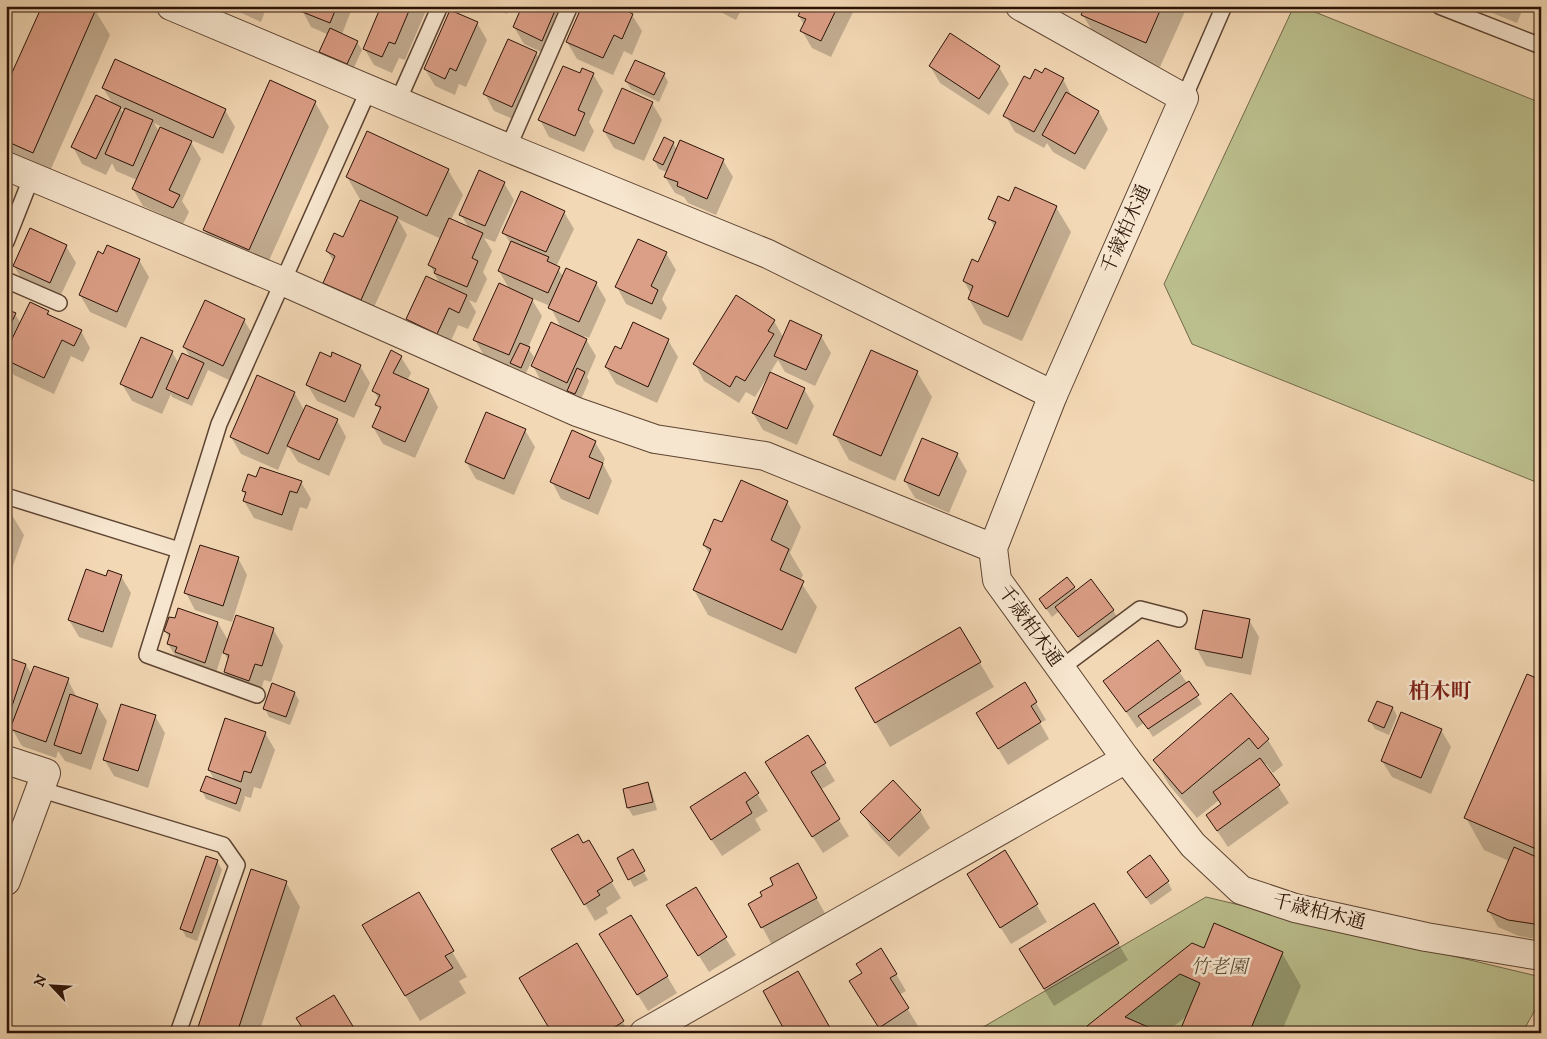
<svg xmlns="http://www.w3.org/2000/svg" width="1547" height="1039" font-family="'IM FELL DW Pica','Noto Serif JP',serif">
<rect width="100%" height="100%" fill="#f3d8b5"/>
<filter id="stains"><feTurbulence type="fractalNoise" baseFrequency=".004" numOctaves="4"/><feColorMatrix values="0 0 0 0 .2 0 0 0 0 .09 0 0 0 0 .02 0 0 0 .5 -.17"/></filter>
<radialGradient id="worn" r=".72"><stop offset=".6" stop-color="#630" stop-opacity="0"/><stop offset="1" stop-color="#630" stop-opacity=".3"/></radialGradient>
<g fill="#bbbf8d" stroke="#73684a">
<path d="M1294,6H1300L1541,103V484L1192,344L1164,284Z"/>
<path d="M1206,897L1541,977V999L1525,1028L1527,1033H973Z"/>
</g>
<g fill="#0003" fill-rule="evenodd">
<path d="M227,6H267L261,22Z"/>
<path d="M303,6H353L342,34L357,42L362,50L352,72L325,60L321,52L329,35L311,27L302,10Z"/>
<path d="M382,6H421L425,13L405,60L399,58L392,73L374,65L364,48Z"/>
<path d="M489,6H510L507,14Z"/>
<path d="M524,6H574L552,57L524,44L514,27Z"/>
<path d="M709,6H743L736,20Z"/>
<path d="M804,6L855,8L831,57L812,48L802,31L804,25L799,16Z"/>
<path d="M1037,6H1062L1058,15Z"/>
<path d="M1086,6H1191L1190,9L1187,7L1160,67L1097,39L1083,15Z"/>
<path d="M1475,6H1524L1517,23Z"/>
<path d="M95,10L110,35L47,178L6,159V89Z"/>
<path d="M632,15L642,31L632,55L624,51L613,75L577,59L567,42Z"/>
<path d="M477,23L487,40L466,87L459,84L455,95L435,86L425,69Z"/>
<path d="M536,53L546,70L522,123L494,111L485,94Z"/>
<path d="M930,66L999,67L1009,84L989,115L940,83Z"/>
<path d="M593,74L603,91L589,122L594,131L584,152L549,137L540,120L580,75Z"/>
<path d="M664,74L668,82L659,102L631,89L626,81Z"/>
<path d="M1043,74L1063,79L1072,97L1099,112L1108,129L1085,170L1053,152L1047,143L1044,148L1015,132L1005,115Z"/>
<path d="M103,88L225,110L235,127L223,154L189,139L201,159L182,201L189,212L183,224L143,206L133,189L137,180L116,171L112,163L106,175L82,164L73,147L113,104ZM120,108L126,111L124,114ZM154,123L162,127L159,132Z"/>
<path d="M315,102L329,127L263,274L219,254L204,230Z"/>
<path d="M652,103L662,120L644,161L614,148L604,131Z"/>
<path d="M673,143L677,150L723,160L733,177L716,215L688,203L684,197L675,193L665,177L667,172L659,169L654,160Z"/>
<path d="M448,170L463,195L451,220L469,228L461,215L504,183L514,200L495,242L484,238L492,251L483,272L487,279L476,303L469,300L476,312L468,329L458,325L447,350L418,336L408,319L440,284L430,265L441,239L398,219L407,235L370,316L334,300L324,283L334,262L327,251L344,239L361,201L347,177Z"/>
<path d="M1010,203L1056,207L1071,232L1022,341L983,324L969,299L971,294L964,281L979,264L995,228L990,219Z"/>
<path d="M564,212L574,229L556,267L563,276L596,283L606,300L589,338L584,336L596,356L587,377L589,381L580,402L542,383L533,366L561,328L550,306L531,298L542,316L528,348L534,357L525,375L485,357L475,340L510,290L499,271L511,244L504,233Z"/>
<path d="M66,246L76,263L59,299L24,283L14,266Z"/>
<path d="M666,253L676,270L662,299L667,308L661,320L626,304L617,287Z"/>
<path d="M104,256L139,260L149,277L126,328L90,312L80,295Z"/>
<path d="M6,310L15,314L21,324L48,312L51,317L81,331L90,348L83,362L71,356L54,394L14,375L6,362Z"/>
<path d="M244,320L254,337L233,382L208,370L192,406L172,397L171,394L162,414L132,401L122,384L172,352L179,364L191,358L184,347Z"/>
<path d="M774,321L783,337L821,336L831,353L815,386L785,372L778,360L755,397L746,392L739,403L704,381L695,364Z"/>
<path d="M668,340L678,357L657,403L616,384L606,367L622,351Z"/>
<path d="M401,357L411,373L407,381L429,390L438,407L415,458L383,444L373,427L381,411L377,405L379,400L374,391Z"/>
<path d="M331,359L360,366L370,383L354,418L317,401L307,384Z"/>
<path d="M917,372L932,397L895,481L849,460L835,435Z"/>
<path d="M804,389L814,406L797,445L763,430L753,413Z"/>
<path d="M294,392L304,410L337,420L346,437L329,476L298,462L288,446L278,470L241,454L231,437Z"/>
<path d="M525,430L535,447L514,495L476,479L466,462Z"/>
<path d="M595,442L605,459L603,464L612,481L598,515L561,499L552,482Z"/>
<path d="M957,454L967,471L949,513L915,498L905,481Z"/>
<path d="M257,479L301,482L311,499L307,509L300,507L292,531L254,518L244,501L246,496L243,491Z"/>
<path d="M787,502L801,527L790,553L803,575L800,581L817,607L796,654L708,615L694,590L710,555L704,545L723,523Z"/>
<path d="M6,509L9,510L24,535L6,585Z"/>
<path d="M238,558L247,575L232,622L195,610L186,593Z"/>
<path d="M121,576L131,593L112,648L79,637L69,620L107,577Z"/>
<path d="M1074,587L1077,592L1113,610L1123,627L1089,653L1059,611L1052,617L1040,600Z"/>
<path d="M1249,620L1259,637L1251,675L1206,666L1197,649Z"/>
<path d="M218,623L229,642L273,629L283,646L271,682L264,680L259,697L235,689L225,672L229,661L223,651L214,679L178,660L168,644L170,639L165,631Z"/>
<path d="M960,629L994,687L890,747L856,689Z"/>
<path d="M1158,642L1202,704L1153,737L1144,723L1137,728L1105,681Z"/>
<path d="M6,658L26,665L32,675L68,680L77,698L97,705L107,721L91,770L65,761L58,751L56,758L22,746L12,729L13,726L6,719Z"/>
<path d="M1541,681V940L1519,936L1498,927L1488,910L1509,861L1484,850L1466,818Z"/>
<path d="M1025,684L1046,720L1040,723L1049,739L1008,765L987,730Z"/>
<path d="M295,693L299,701L290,725L269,717L265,708Z"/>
<path d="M1231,695L1268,740L1283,765L1273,773L1266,764L1264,765L1289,803L1228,847L1207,816L1222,805L1219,800L1197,818L1169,785L1155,760Z"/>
<path d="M1377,702L1393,708L1397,716L1389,735L1375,729L1370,721Z"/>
<path d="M155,716L165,733L148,788L114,776L104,759Z"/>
<path d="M1441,730L1451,747L1431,794L1392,777L1382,761Z"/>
<path d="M265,733L275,750L261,789L254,787L251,798L244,796L245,798L240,812L206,799L202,791L215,781L209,770Z"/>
<path d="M808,736L835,781L820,790L849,836L823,853L776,779Z"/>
<path d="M745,774L768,811L755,819L761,830L722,856L701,824Z"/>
<path d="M893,782L920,811L930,828L899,857L872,829L862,812Z"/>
<path d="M648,784L652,792L657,810L633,816L628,808Z"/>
<path d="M588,842L621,898L606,908L608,913L595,921L553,850Z"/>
<path d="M632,851L648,880L634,887L618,858Z"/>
<path d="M1004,852L1047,922L1011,944L978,892Z"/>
<path d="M217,861L222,870L197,941L186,937L182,929Z"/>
<path d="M797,864L826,915L772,945L750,905L764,897Z"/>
<path d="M1128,873L1168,882L1172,890L1151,905Z"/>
<path d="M286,882L300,907L259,1033H198Z"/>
<path d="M695,889L736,955L709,972L678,922Z"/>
<path d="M418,894L467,977L459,981L466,993L420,1021L364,925Z"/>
<path d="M1118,943L1128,960L1054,1006L1030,967Z"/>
<path d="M577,945L629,1033H553Z"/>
<path d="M1204,949L1282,953L1301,986L1281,1033H1180L1188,1015L1165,1033H1092Z"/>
<path d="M611,952L667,976L677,993L648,1011Z"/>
<path d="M896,974L906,991L899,995L918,1026L907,1033H882L851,981Z"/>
</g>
<g fill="#db9e86" stroke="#2b1206">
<path d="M42,6H90L96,9L33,153L6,141V86Z"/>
<path d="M302,6H337L330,23L300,11Z"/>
<path d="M381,6H411L395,44L389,42L382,57L363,49Z"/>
<path d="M522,6H557L542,41L513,27Z"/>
<path d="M582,6H617L633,14L622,39L614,35L603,58L566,42Z"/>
<path d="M803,6H838L821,41L800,31L806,19L798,16Z"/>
<path d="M1085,6H1162L1146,43L1081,15Z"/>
<path d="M450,10L478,22L456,71L450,68L445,79L424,69Z"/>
<path d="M330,28L358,41L347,64L319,52Z"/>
<path d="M950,33L1000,66L979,99L929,66Z"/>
<path d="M508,39L537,52L512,107L483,94Z"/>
<path d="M115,59L226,109L213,138L102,88Z"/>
<path d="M635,60L665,73L654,95L625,81Z"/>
<path d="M563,66L580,73L582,68L594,73L578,110L585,113L575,136L538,120Z"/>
<path d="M1045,68L1064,78L1034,132L1003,116L1024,76L1030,79L1035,69L1042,73Z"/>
<path d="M270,80L316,101L249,250L203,230Z"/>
<path d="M622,88L653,102L634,144L603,131Z"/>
<path d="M1066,92L1099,111L1075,154L1042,135Z"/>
<path d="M96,95L121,107L96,159L71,147Z"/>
<path d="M125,108L153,120L133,166L105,154Z"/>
<path d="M160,127L192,141L169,190L180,195L173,208L132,189Z"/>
<path d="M367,131L449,169L427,216L346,177Z"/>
<path d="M664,137L674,142L663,165L653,160Z"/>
<path d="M680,140L724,159L707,199L677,186L678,182L664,177Z"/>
<path d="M479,170L505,182L485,226L459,215Z"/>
<path d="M1015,187L1057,206L1008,317L968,299L973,286L963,281L972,259L978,262L996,222L988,219L998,196L1009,201Z"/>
<path d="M521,191L565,211L546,252L502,233Z"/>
<path d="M360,200L398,217L361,300L323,283L335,256L326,251L334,233L343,237Z"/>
<path d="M449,218L483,233L472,258L478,261L467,287L434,273L436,269L428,265Z"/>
<path d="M30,228L67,245L50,283L13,266Z"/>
<path d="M638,239L667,252L651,286L658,290L652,304L615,287Z"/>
<path d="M511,241L549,257L547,261L560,267L548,293L498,271Z"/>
<path d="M107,245L140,259L117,312L79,295L98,251L103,254Z"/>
<path d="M566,268L597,282L579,322L548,308Z"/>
<path d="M426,276L467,295L459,313L449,308L437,334L406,319Z"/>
<path d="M499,283L533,299L509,355L473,340Z"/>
<path d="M736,295L775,320L768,331L774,334L745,381L736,376L730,387L693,364Z"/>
<path d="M205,300L245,319L223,366L183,347Z"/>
<path d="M30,302L49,311L47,314L82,330L74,346L62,340L44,378L6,360V351Z"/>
<path d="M6,309L16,313L6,334Z"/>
<path d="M790,320L822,335L806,370L774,356Z"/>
<path d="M551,322L587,339L567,383L531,366Z"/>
<path d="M633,322L669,339L648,387L605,367L615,346L621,349Z"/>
<path d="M141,337L173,351L152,398L120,384Z"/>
<path d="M520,343L530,347L521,368L510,363Z"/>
<path d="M391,350L402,356L393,373L429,389L405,442L372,427L381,407L375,405L380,395L372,391Z"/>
<path d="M871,350L918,371L881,456L833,435Z"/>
<path d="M320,352L331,357L332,352L361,365L345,402L306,385Z"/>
<path d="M182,353L204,363L188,399L166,389Z"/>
<path d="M577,368L585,372L575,394L567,391Z"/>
<path d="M770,372L805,388L787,429L752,413Z"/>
<path d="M257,375L295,392L268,454L230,437Z"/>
<path d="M306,405L338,419L319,460L287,446Z"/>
<path d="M486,412L526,429L504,479L465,462Z"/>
<path d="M572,430L596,441L589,457L603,463L589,499L550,482Z"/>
<path d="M922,438L958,453L939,496L904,481Z"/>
<path d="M260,467L302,481L297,493L290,491L282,515L243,501L246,492L242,491L248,474L256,477Z"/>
<path d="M741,480L788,501L771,540L789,549L780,570L804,581L782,630L693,590L711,549L703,545L714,519L722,522Z"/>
<path d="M200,545L239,557L223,606L184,593Z"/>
<path d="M86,569L106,576L108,570L122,575L103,632L68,620Z"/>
<path d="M1067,577L1075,587L1046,609L1039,599Z"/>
<path d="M1091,579L1114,610L1078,637L1055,607Z"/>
<path d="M178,608L218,622L205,663L175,652L177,647L167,644L170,634L164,631L169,617L175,618Z"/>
<path d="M1203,610L1250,619L1242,658L1195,649Z"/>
<path d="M236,615L274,628L262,666L255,664L249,681L224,672L229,655L223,653Z"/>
<path d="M960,627L981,662L875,723L855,688Z"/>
<path d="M1158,640L1181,671L1126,712L1103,681Z"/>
<path d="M6,657L26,664L10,712L6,711Z"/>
<path d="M34,666L69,678L46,742L10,729Z"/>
<path d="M1527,674L1541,680V851L1464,818Z"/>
<path d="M1189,681L1199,695L1148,729L1138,716Z"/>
<path d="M1025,682L1037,702L1031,706L1041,722L998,749L976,713Z"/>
<path d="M272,683L295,692L286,717L263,709Z"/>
<path d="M1231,693L1269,739L1258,749L1249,738L1182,794L1153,760Z"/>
<path d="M70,694L98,704L81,754L54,745Z"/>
<path d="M1377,701L1393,707L1384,728L1368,721Z"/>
<path d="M121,704L156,715L138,771L103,760Z"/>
<path d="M1401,712L1442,729L1421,778L1381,761Z"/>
<path d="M225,718L266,732L251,773L244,771L241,782L208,770Z"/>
<path d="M808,735L826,763L811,772L840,819L812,837L765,762Z"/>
<path d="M1260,758L1280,785L1217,831L1206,815L1221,804L1213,792Z"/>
<path d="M745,772L759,793L746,802L752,813L711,840L690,807Z"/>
<path d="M206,776L241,789L236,804L200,791Z"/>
<path d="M893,780L921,810L889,841L860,812Z"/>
<path d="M648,782L653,802L627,808L623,789Z"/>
<path d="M578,834L583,843L589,840L613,881L597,891L600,895L584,905L551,849Z"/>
<path d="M1514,847L1541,859V925L1508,920L1487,911Z"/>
<path d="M633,849L645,871L628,880L617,858Z"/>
<path d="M1005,850L1038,904L1000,928L967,874Z"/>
<path d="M1150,855L1169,881L1146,898L1127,872Z"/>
<path d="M206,856L218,860L192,933L180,929Z"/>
<path d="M798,863L817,898L761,928L748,904L762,896L760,892L773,885L770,878Z"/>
<path d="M251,869L287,881L237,1033H196Z"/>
<path d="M696,887L727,937L698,956L666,905Z"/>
<path d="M419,892L454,951L445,956L453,968L405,996L362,925Z"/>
<path d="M1094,903L1119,943L1044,989L1019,949Z"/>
<path d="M631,915L668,976L637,995L599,934Z"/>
<path d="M1214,923L1283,952L1249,1033H1179L1200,983L1180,974L1125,1017L1162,1033H1092L1087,1026L1192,943L1204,948Z"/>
<path d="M577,943L624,1021L606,1033H552L519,978Z"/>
<path d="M881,948L897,974L890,978L909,1008L879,1028L849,981L862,973L856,964Z"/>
<path d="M798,971L833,1033H786L763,991Z"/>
<path d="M334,995L357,1033H303L305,1032L296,1018Z"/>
</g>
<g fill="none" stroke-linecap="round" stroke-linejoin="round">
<defs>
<g id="service">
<path d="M1439,6L1541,46"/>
<path d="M1184,98L1224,6"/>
<path d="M398,101L440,6"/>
<path d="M508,148L570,6"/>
<path d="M6,242L32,176"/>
<path d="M6,280L59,303"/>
<path d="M9,497L179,550"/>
<path d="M1061,668L1140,609L1179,619"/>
<path d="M257,695L147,655L219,424L369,89"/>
<path d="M39,789L223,845L237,865L178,1033"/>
</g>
<g id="minor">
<path d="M171,6L508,148L768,254L1053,395"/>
<path d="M6,166L282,281L577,412L655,439L765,456L993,548"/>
<path d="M6,760L46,773L6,881"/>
<path d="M644,1033L1126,759"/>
</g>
<path id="tertiary" d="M1020,6L1184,98L1053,395L993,548L997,580L1126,759L1193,845L1241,890L1295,908L1426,937L1541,956"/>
</defs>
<use href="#service" stroke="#5d4432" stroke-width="18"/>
<use href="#minor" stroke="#5d4432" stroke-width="30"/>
<use href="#tertiary" stroke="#5d4432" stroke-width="30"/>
<use href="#service" stroke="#f7e6cf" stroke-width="15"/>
<use href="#minor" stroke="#f7e6cf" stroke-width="28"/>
<use href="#tertiary" stroke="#f7e6cf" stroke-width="28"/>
</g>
<g text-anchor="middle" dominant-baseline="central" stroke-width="5" stroke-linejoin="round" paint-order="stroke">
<g font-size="19" fill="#2b1206" stroke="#f7e6cf">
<text transform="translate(1126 229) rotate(-66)">千歳柏木通</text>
<text transform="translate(1030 626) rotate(54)">千歳柏木通</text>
<text transform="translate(1319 912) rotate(14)">千歳柏木通</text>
</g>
<g font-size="19" font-style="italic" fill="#5d4f35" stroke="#f7e6cf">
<text x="1219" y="967">竹老園</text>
</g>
<g font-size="21" font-weight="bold" fill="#7a1f14" stroke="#f7e6cf">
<text x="1440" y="692">柏木町</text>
</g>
</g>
<rect width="1547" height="1039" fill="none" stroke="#f3d8b5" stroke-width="25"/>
<rect x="8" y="8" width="1532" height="1024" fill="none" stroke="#2b1206" stroke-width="2.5"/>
<rect x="12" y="12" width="1522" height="1014" fill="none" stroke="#2b1206"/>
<g transform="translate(52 986) rotate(295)" stroke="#f7e6cf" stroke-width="4" paint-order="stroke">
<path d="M0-4L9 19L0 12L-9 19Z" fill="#2b1206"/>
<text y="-8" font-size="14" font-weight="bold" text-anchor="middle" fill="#2b1206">N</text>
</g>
<rect width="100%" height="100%" filter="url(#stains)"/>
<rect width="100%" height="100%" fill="url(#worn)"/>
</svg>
